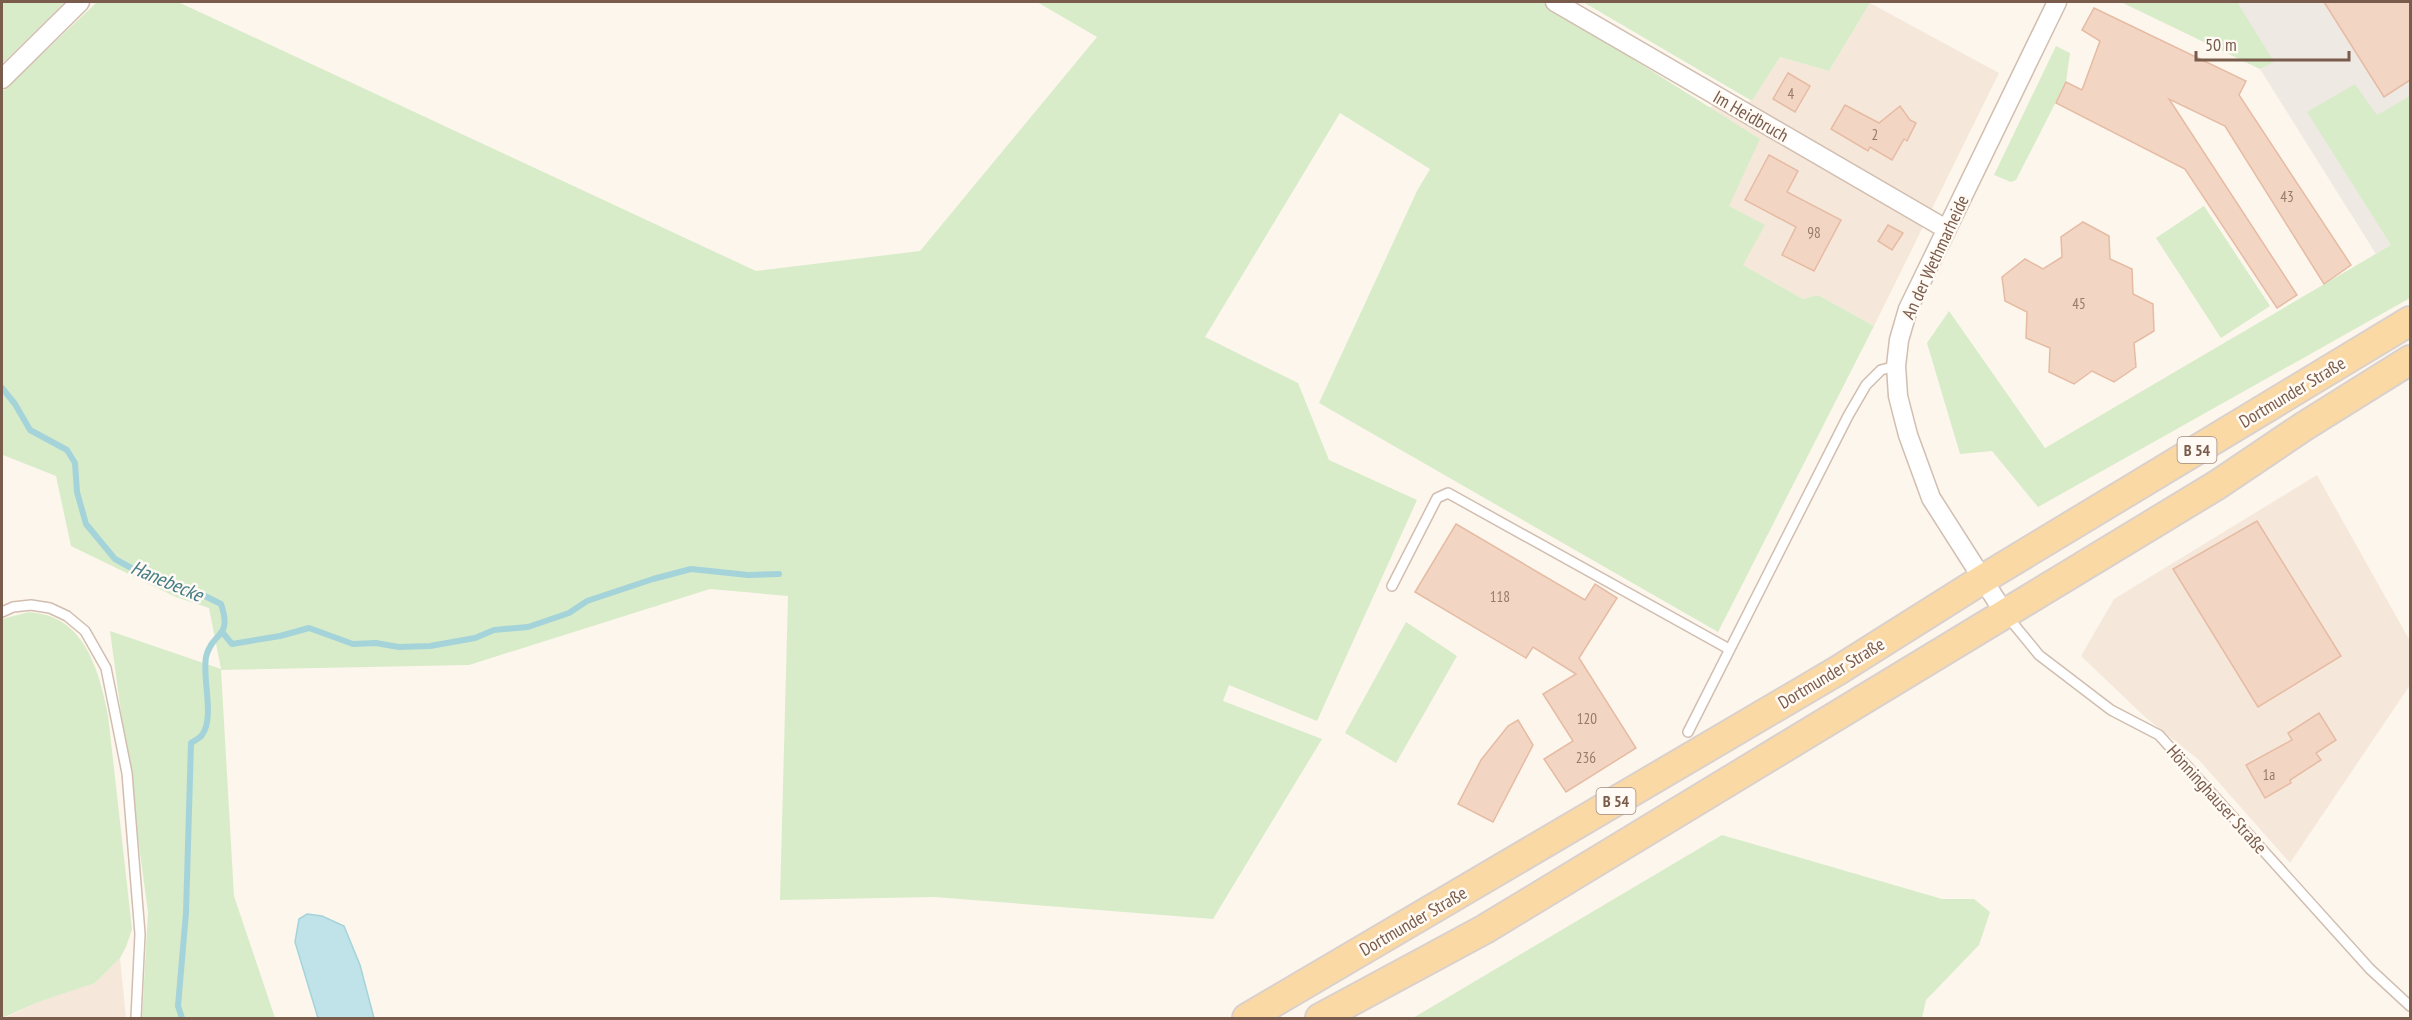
<svg xmlns="http://www.w3.org/2000/svg" width="2412" height="1020" font-family="'PT Sans Narrow',sans-serif">
<rect width="100%" height="100%" fill="#fdf6ec"/>
<g fill="#f5e8da">
<path d="M1870,3L1999,73L1874,326L1818,295L1803,299L1710,246L1708,107L1752,101L1780,57L1829,71Z"/>
<path d="M2317,475L2410,641V685L2290,863L2199,760L2145,717L2081,656L2114,599Z"/>
<path d="M120,958L126,1018H4L41,1001L95,983Z"/>
</g>
<path fill="#efe9e4" d="M2121,2H2410V234L2376,254L2260,69Z"/>
<g fill="#d8ecc9">
<path d="M2,2H65L2,64Z"/>
<path d="M97,2H178L756,271L920,251L1097,37L1037,2H1542L1760,139L1729,206L1765,225L1743,265L1803,299L1818,295L1874,326L1718,632L1319,403L1417,191L1430,169L1340,113L1205,337L1298,383L1329,460L1417,500L1317,721L1229,685L1223,701L1322,739L1213,919L934,897L780,900L788,596L710,589L469,665L221,670L234,896L275,1018H142L148,912L110,631L221,669L209,608L176,597L71,546L56,476L3,455L2,456V92Z"/>
<path d="M1583,2H1869L1870,3L1829,71L1780,57L1752,101Z"/>
<path d="M2121,2H2237L2274,62L2260,69Z"/>
<path d="M2056,46L2070,53L2066,82L2016,180L2011,182L1994,175Z"/>
<path d="M2355,84L2377,115L2410,96V298L2038,507L1992,451L1960,454L1927,343L1949,311L2045,448L2391,245L2307,112Z"/>
<path d="M2204,206L2270,306L2221,338L2156,238Z"/>
<path d="M29,612C36,613 45,614 52,617C89,631 101,680 108,715L132,929L126,947L120,958L95,983L41,1001L2,1018V619Z"/>
<path d="M1406,622L1457,656L1396,763L1345,733Z"/>
<path d="M1722,835L1942,899H1974L1990,912L1979,945L1926,1000L1922,1018H1413Z"/>
</g>
<path fill="#bfe3e8" stroke="#a5d3da" stroke-width="1.5" d="M307,914L322,916L344,926L360,965L374,1018H318L295,942L299,919Z"/>
<g fill="none" stroke-linecap="round" stroke-linejoin="round">
<g stroke="#a5d3da" stroke-width="6">
<path d="M2,388L15,404L30,430L67,450L75,463L77,492L86,524L115,559L144,575L177,589L203,595L221,604C233,639 212,631 206,657C202,678 215,718 202,735C200,738 194,741 191,743L186,913L178,1006L182,1018"/>
<path d="M223,633L232,644L280,636L309,628L353,644L376,643L399,647L430,646L475,638L494,630L528,627L569,613L587,601L653,579L691,569L748,575L779,574"/>
</g>
</g>
<g fill="#f3d5c3" stroke="#e6bba3" stroke-width="1.5">
<path d="M2324,2H2410V80L2384,97Z"/>
<path d="M2094,8L2246,81L2239,95L2351,265L2324,284L2225,126L2169,99L2297,295L2277,308L2185,169L2056,103L2066,82L2082,90L2100,41L2082,30Z"/>
<path d="M1788,73L1810,86L1795,112L1773,99Z"/>
<path d="M1845,105L1879,123L1900,106L1910,120L1916,123L1907,141L1904,139L1892,160L1870,147L1868,151L1831,129Z"/>
<path d="M1769,155L1798,171L1787,192L1841,220L1814,271L1782,255L1796,227L1745,200Z"/>
<path d="M2083,222L2109,236L2110,259L2132,269L2133,294L2153,304L2154,331L2134,343L2136,367L2114,382L2092,371L2074,384L2049,372L2050,348L2026,338L2027,312L2005,301L2002,277L2025,259L2043,269L2062,257L2061,237Z"/>
<path d="M1888,225L1903,233L1892,250L1878,241Z"/>
<path d="M2257,521L2341,656L2258,707L2173,569Z"/>
<path d="M1456,524L1585,600L1595,584L1617,598L1579,658L1636,748L1566,792L1544,759L1573,741L1543,694L1576,674L1533,647L1526,658L1415,592Z"/>
<path d="M2319,713L2336,740L2316,753L2321,760L2290,780L2291,783L2265,798L2246,765L2292,740L2288,733Z"/>
<path d="M1518,720L1533,745L1493,822L1458,804L1481,760L1508,726Z"/>
</g>
<g fill="none" stroke-linecap="round" stroke-linejoin="round">
<defs>
<g id="service">
<path d="M1392,586L1437,498L1448,493L1729,649"/>
<path d="M2,612L13,607L31,605L50,608L67,616L85,631L106,668L127,773L140,934L136,1018"/>
<path d="M2007,616L2039,655L2111,710L2159,735L2370,969L2410,1006"/>
<path d="M1688,732L1848,416L1866,385L1881,370L1896,366"/>
</g>
<g id="minor">
<path d="M1555,2L1946,229"/>
<path d="M2,79L80,2"/>
<path d="M2005,614L1931,498L1908,435L1898,396L1896,366L1899,340L1908,309L2057,2"/>
</g>
<g id="primary">
<path d="M1247,1018L1837,671L1983,579L2410,321"/>
<path d="M1320,1018L1485,929L2217,485L2303,427L2410,360"/>
</g>
</defs>
<use href="#service" stroke="#d1beb0" stroke-width="12"/>
<use href="#minor" stroke="#d1beb0" stroke-width="21"/>
<use href="#primary" stroke="#dad1cd" stroke-width="32"/>
<use href="#service" stroke="#fff" stroke-width="9"/>
<use href="#minor" stroke="#fff" stroke-width="18"/>
<use href="#primary" stroke="#fbd9a5" stroke-width="28"/>
</g>
<g text-anchor="middle" dominant-baseline="central" stroke-width="5" stroke-linejoin="round" paint-order="stroke">
<g font-size="15" fill="#987a6a">
<text x="1791" y="93">4</text>
<text x="1875" y="134">2</text>
<text x="2287" y="196">43</text>
<text x="1814" y="232">98</text>
<text x="2079" y="303">45</text>
<text x="1500" y="596">118</text>
<text x="1587" y="718">120</text>
<text x="1586" y="757">236</text>
<text x="2269" y="774">1a</text>
</g>
<g fill="#fffaf3" stroke="#a28b7f" stroke-width="1.5">
<rect x="2177.5" y="437" width="39" height="26" rx="4.5"/>
<rect x="1596.5" y="788" width="39" height="26" rx="4.5"/>
</g>
<g font-size="16" font-weight="bold" fill="#7a5c4d">
<text x="2197" y="450">B 54</text>
<text x="1616" y="801">B 54</text>
</g>
<g font-size="18" fill="#7a5c4d" stroke="#fffaf3">
<text transform="translate(1751 116) rotate(30)">Im Heidbruch</text>
<text transform="translate(1935 257) rotate(-65)">An der Wethmarheide</text>
<text transform="translate(2292 392) rotate(-31)">Dortmunder Straße</text>
<text transform="translate(1831 673) rotate(-31)">Dortmunder Straße</text>
<text transform="translate(2217 799) rotate(48)">Hönninghauser Straße</text>
<text transform="translate(1413 921) rotate(-30)">Dortmunder Straße</text>
</g>
<g font-size="20" font-style="italic" fill="#437c86" stroke="#fffaf3">
<text transform="translate(167 581) rotate(23)">Hanebecke</text>
</g>
</g>
<rect width="2412" height="1020" fill="none" stroke="#7a5c4d" stroke-width="6"/>
<path d="M2196 51v9h153v-9" fill="none" stroke="#7a5c4d" stroke-width="3"/>
<text x="2205" y="51" font-size="18" fill="#7a5c4d" stroke="#fffaf3" stroke-width="4.5" paint-order="stroke">50 m</text>
</svg>
